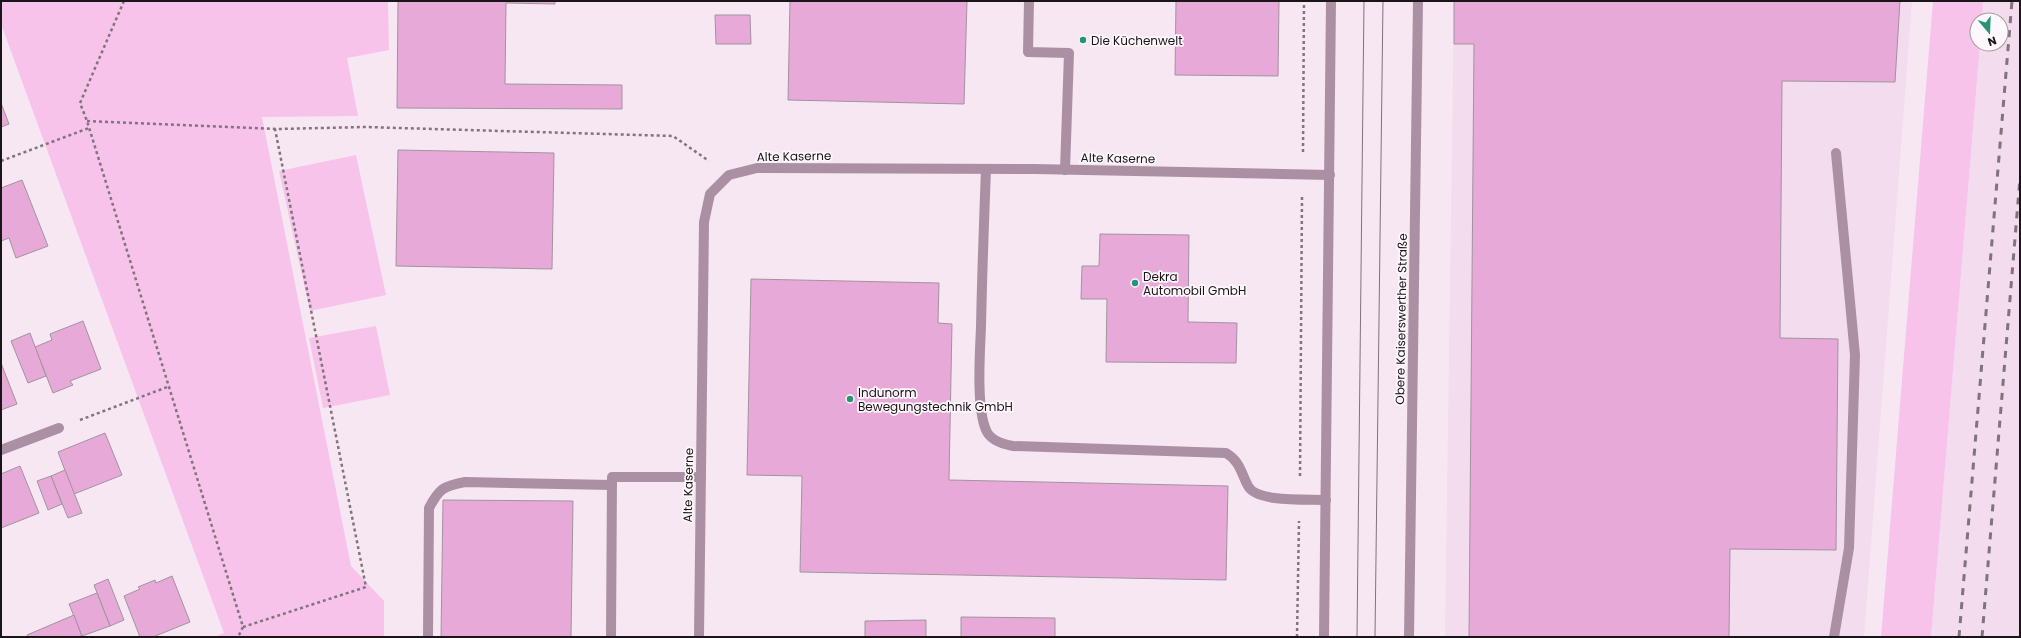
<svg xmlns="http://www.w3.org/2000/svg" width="2021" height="638" font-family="Poppins,sans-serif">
<rect width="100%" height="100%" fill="#f7e7f2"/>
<g fill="#f3dced">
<path d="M1454,1H1912L1864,637H1445Z"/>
<path d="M1983,1H2020V637H1931L1980,44H2001V20H1982Z"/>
</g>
<g fill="#f7c3ea">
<path d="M1,1H388L389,50L347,58L358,116L262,117L351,566L384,601V637H215L224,633L1,24Z"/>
<path d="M1933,1H1983L1982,20H1977V44H1980L1931,637H1881Z"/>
<path d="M356,155L386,295L310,311L279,171Z"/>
<path d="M376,326L390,395L323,408L309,338Z"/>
</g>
<g fill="#e7aad8" stroke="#a1939e">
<path d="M398,1H555V4L506,3L505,84L622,85V109L397,108Z"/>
<path d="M790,1H967L964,104L788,100Z"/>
<path d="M1176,1H1279L1278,76L1175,75Z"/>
<path d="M1454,1H1900L1895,82L1782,81L1780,338L1838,339L1836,550L1730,549L1729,637H1469L1474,44H1454Z"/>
<path d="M715,15H750L751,44H716Z"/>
<path d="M1,103L9,124L1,127Z"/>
<path d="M398,150L554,153L552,269L396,266Z"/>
<path d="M22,180L48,246L16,258L9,238L1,241V188Z"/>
<path d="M1100,234L1189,235L1188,322L1237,323L1236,363L1106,362L1107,299H1081L1082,266H1099Z"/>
<path d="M751,279L939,283L938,323L952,324L949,480L1228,486L1226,580L800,572L802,476L747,475Z"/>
<path d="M83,321L101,369L70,381L73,385L53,393L35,347L52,340L50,334Z"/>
<path d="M30,333L46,376L28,383L11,341Z"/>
<path d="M1,363L17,404L1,410Z"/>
<path d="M105,433L122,475L74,494L58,452Z"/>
<path d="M20,466L39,513L1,528V474Z"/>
<path d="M65,470L82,513L68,518L51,476Z"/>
<path d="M51,476L62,504L48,510L37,481Z"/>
<path d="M443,500L573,501L571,637H441Z"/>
<path d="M172,576L190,622L153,637H140L124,596L140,589L138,587L155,580L156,583Z"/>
<path d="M108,579L124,620L110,626L94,585Z"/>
<path d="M97,593L110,626L82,636L69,604Z"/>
<path d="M74,615L82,637H28L27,635Z"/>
<path d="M961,617L1055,618V637H961Z"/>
<path d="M926,620V637H865V621Z"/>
</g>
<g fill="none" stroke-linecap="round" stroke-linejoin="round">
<g stroke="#7f757d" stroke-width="2.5" stroke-dasharray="3 3" stroke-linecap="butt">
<path d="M124,1L80,103L87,121L243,627L238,637"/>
<path d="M87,121L278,129L365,127L673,136L709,161"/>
<path d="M1303,152L1304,1"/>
<path d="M1,161L89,128"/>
<path d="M80,420L170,386"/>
<path d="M1300,476L1302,197"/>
<path d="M243,627L366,587L275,129"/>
<path d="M1297,637L1299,521"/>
</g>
<g stroke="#ab90a4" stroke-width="10">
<path d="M1029,1L1028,52L1069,53L1065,170"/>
<path d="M986,169C984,222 982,274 981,327C980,352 976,407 986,430C990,440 1002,444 1013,446L1226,453C1240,461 1241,473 1248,486C1257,503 1308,499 1326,500"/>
<path d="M1,450L59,428"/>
<path d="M428,637L429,508C439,489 443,486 465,482L612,485"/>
<path d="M611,637L612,477H701"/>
<path d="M1834,637L1849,548L1855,355L1836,153"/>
</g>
<path stroke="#ab90a4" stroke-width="10" d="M699,637L704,222L710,194L729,175L757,168L1034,169L1330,175"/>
<g stroke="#ab90a4" stroke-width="10">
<path d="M1324,637L1331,1"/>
<path d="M1409,637L1418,1"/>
</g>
<g stroke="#7e747b" stroke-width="1">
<path d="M1357,637L1364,1"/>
<path d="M1375,637L1383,1"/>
</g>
<g stroke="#7e747b" stroke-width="3" stroke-dasharray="7 7" stroke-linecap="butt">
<path d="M1959,637L2012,1"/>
<path d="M1982,637L2020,178"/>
</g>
</g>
<g fill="#269475" stroke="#fef7fc" stroke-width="1.5">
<circle cx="1083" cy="40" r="4"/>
<circle cx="1135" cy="283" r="4"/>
<circle cx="850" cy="399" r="4"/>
</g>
<g text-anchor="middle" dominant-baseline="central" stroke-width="3.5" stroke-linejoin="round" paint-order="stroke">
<g font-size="12" fill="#1a1519" stroke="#fef7fc" text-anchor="start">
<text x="1091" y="40">Die Küchenwelt</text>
<text x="1143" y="276">Dekra<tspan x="1143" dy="14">Automobil GmbH</tspan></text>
<text x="858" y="392">Indunorm<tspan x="858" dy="14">Bewegungstechnik GmbH</tspan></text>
</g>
<g font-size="12" fill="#1a1519" stroke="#fef7fc">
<text transform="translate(794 156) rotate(-1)">Alte Kaserne</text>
<text transform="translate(1118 158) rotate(1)">Alte Kaserne</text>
<text transform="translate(1401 319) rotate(-89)">Obere Kaiserswerther Straße</text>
<text transform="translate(688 485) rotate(-89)">Alte Kaserne</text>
</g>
</g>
<rect width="2021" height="638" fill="none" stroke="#1a1519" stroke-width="4"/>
<g transform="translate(1989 32) rotate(161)"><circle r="19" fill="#fef7fc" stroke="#a39da1"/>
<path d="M0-3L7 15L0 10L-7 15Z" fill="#269475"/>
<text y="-6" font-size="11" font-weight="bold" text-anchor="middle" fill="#1a1519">N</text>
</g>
</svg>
